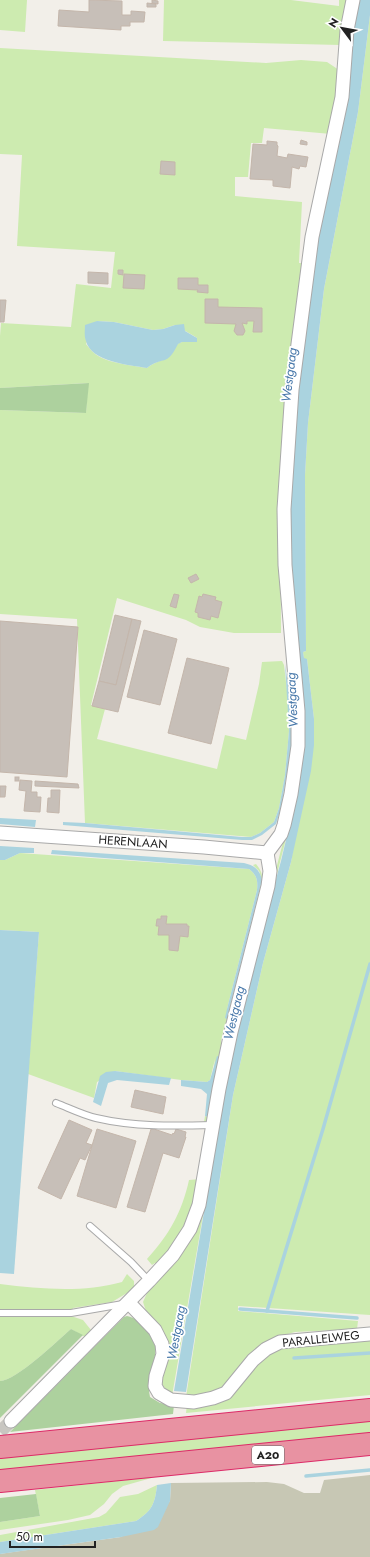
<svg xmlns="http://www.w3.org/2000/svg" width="370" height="1557" font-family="Jost,sans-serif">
<rect width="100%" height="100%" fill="#f2efe9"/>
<path fill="#c7c7b4" d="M370,1475V1557H0V1554L6,1553L121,1537L170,1501L171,1483L267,1482L284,1484L304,1493H320L324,1480Z"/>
<g fill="#cdebb0" fill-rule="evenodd">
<path d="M0,0H27L25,32L0,30Z"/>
<path d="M164,0H291L339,6V0H347L341,45L163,41Z"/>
<path d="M370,15V1315L238,1306V1311L358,1321L357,1329L295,1332L281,1336L225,1385L212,1392L186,1397L233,1095L263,963L291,862L314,719L307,659H304L303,652L306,651L305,475L308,423L324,289L358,112Z"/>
<path d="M0,48L266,63L301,60L327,62L339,70L331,134L264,128L262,143H251L248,177H235V196L302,202L299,263H305C297,319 286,374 283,429C278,497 281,565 281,633H234L200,627L186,620L117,598L91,705L105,709L97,739L217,769L225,735L246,740L259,684L262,662L282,661L284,665L287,691L289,731L285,775L279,808L274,822L260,833L251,837L85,823L77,619L0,614V410L86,413L88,383L0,388V336L1,323L71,327L76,284L111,288L115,252L17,246L22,155L0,154ZM97,321L114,322L153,330L163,329L175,325L194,336L197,338V342H182L177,344C168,365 162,356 147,368C135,366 110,363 100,357C94,354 90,349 86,344Z"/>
<path d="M287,827L288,831L267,913L219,1122L172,1396C154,1380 162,1372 167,1351L147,1314L143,1302L147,1293L176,1260L190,1241L270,892Z"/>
<path d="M20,853L249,869C257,875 258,881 257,890L227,1009L228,1018L262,880L259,871L253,865L256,864C263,872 263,878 262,889L229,1022L225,1024L221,1041L223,1058L211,1118L204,1122L205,1116L208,1117L215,1059L210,1080L207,1082L181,1080L115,1071L97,1082L94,1098L28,1074L39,932L0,930V860H5Z"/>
<path d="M201,1179C191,1215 181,1236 157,1265L155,1263L152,1265L147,1259C169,1235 182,1212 189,1180Z"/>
<path d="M127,1274L134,1281V1288L132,1290L112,1302L73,1308L71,1316L83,1320L91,1330L85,1337L71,1329C57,1341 16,1381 0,1381V1284C41,1289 82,1293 122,1282Z"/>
<path d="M370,1339V1395L186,1413L187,1404L218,1402C237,1383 256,1360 280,1347Z"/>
<path d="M370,1415V1435L0,1472V1452Z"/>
<path d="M155,1477L123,1486L112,1494L104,1504L90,1515L68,1520L0,1530V1522L40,1516L35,1490Z"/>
<path d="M157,1485C155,1504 152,1511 136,1521L0,1542V1535L99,1517L106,1513L120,1497L138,1494Z"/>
</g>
<g fill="#add19e">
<path d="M89,383L86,413L0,410V388Z"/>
<path d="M127,1316C135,1318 139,1321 145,1327C168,1346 145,1374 150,1397L160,1403L174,1405L173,1414L10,1432L124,1317Z"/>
<path d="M71,1329L83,1335L0,1418V1381C16,1381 57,1341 71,1329Z"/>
<path d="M36,1494L40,1516L0,1522V1498Z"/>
</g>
<g fill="#aad3df">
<path d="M358,0H370V15L358,112L324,289L308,423L305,475L306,651L303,652L304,658L307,659L314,719V745L311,771L291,862L263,963L233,1095L186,1392L174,1391L219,1122L229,1067L254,959L281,861L295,802L293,581L290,534L293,425L306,304L352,47Z"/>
<path d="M97,321L114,322L153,330L163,329L175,325L184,324L185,331L197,338V342H182L178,344C166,368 164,355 147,368C130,365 91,362 86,341C84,336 85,330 85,325Z"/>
<path d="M285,664L289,691L291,731V749L281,808L276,824L262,835L252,840H242L63,825V822L85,823L242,837H251L260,833L274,822L279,808L285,775L289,731Z"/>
<path d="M0,818L36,820L35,827L0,824Z"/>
<path d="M0,846L34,848V853H20L5,860H0Z"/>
<path d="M52,850L244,863C253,865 260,869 262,880L227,1019L225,1018L227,1009L257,890C258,881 257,875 249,869L51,854Z"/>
<path d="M0,930L39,932L14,1274L0,1273Z"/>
<path d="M217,1056L219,1057L208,1117L205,1116L207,1094L201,1089L181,1086V1080L207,1082L210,1080Z"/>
<path d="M115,1071L171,1078L169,1085L117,1080L108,1083L101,1106L93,1102L100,1076L106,1072Z"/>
<path d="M171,1483L170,1501L158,1527L154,1530L121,1537L0,1554V1542L136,1521C152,1511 155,1504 157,1485Z"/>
</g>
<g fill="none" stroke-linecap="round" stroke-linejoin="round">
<g stroke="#aad3df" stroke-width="3.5">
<path d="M240,1309L357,1318"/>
<path d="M267,1311L323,1129L370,964"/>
<path d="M294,1358L370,1353"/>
<path d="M306,1476L370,1470"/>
</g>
</g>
<g fill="#c7bfb8" stroke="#c4b6ab">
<path d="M89,0L122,1V15H131V11L145,12L144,22H130V26H121V30L58,26L59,10L89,12Z"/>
<path d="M152,0L158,1V4L152,3Z"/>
<path d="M147,3L156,4V7H147Z"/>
<path d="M301,140L307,142V145L300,144Z"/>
<path d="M267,141L277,142V145L278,146L277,156L287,158L288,154L308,157L306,167L300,166L299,169L292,167L290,188L273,186V180L250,179L253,144L267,145Z"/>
<path d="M161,161L175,162V175L160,174Z"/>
<path d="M118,270H123V275L118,274Z"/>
<path d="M88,272L108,273V284L88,283Z"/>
<path d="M124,274L145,275L144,289L123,288Z"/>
<path d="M178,278H198V285H208V293L197,292L198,290L178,289Z"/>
<path d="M205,299H218V307L262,308V332H253L254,321H247V324L242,323L245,331L243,335H237L234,331L236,324L205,323Z"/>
<path d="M0,300H6L4,322H0Z"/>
<path d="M196,574L199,579L191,583L188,578Z"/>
<path d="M174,594L179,595L176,608L170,606Z"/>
<path d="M203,594L216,597L215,600L222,602L218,618L211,616L210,620L198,617V613L195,612L199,596L202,597Z"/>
<path d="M115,615L132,619L116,685L99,681Z"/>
<path d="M132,619L141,621L118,712L92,706L99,681L116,685Z"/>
<path d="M0,621L78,627L67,777L0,772Z"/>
<path d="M144,630L177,639L160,705L127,697Z"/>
<path d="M187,658L229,668L211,744L168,733Z"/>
<rect x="15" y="777" width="4" height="4"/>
<path d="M20,780L32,781L31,792H37V797H41L40,812L24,811L26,791L19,790Z"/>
<path d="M35,781L78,784L79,788L35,786Z"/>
<path d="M0,786H6L5,797H0Z"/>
<path d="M51,790H60L59,813L47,812L48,798H51Z"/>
<path d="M161,916H167L166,924H187V926H189L188,937L180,936L178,951L169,950V935H158L159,926H156L157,919H161Z"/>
<path d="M135,1090L166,1097L163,1114L131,1107Z"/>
<path d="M69,1120L92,1130L86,1143L92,1145L85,1160L80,1158L61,1199L38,1188Z"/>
<path d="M97,1129L136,1141L116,1208L77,1196Z"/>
<path d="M151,1129H154L172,1135L173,1133L174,1134L176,1129L186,1132L185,1137H186L179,1158L163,1153L145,1212L127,1207Z"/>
</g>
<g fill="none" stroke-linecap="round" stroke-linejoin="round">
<path stroke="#c8c6c1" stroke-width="13" stroke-dasharray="13 6" stroke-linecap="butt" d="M0,1432L11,1421"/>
<defs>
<g id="service">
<path d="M56,1103C69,1108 83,1115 96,1118C134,1127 174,1126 213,1125"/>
<path d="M90,1226L131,1262L149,1281"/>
<path d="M0,1313H71L123,1304"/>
</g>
<g id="minor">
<path d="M0,833L204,847L267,853"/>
<path d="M267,853L281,834L284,825L291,794L298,746V711L285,565L284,509L292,390L312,237L342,97L347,30L353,0"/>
<path d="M129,1303L155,1330L162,1344L163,1354L156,1376L155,1386L159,1393L171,1400L194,1402L213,1398L226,1393L253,1360L266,1349L280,1342L370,1334"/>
<path d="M11,1421L149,1281L173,1255L190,1229L199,1205L219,1089L231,1032L268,886L270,871L267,853"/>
</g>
<g id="motorway">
<path d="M0,1447L370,1410"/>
<path d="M0,1481L370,1444"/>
</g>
</defs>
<use href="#service" stroke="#a9a9a9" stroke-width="8"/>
<use href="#minor" stroke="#a9a9a9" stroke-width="15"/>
<use href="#motorway" stroke="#dc2a67" stroke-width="24"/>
<use href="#service" stroke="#fff" stroke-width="6"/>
<use href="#minor" stroke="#fff" stroke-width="13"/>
<use href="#motorway" stroke="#e892a2" stroke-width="22"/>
</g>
<g text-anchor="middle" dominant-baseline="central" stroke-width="3.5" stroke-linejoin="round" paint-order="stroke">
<rect fill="#fff" stroke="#646464" stroke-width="1" x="252" y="1446" width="32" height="18" rx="3"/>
<g font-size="11" font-weight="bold" fill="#222">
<text x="268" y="1455">A20</text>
</g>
<g font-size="12" fill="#222" stroke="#fff">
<text transform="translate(133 842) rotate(4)">HERENLAAN</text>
<text transform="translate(321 1339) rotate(-6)">PARALLELWEG</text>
</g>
<g font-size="13" font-style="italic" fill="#4a7aab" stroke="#fff">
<text transform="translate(289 375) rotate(-83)">Westgaag</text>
<text transform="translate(292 700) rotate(-93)">Westgaag</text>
<text transform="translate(234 1013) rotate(-77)">Westgaag</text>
<text transform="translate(176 1333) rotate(-80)">Westgaag</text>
</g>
</g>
<g transform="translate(342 28) rotate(302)" stroke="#ffffff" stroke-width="3" paint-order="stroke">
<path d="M0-3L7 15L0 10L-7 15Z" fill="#222222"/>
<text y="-6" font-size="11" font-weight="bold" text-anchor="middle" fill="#222222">N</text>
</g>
<path d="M10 1541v6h85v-6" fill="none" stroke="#222222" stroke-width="2"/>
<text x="16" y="1541" font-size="12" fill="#222222" stroke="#ffffff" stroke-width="3" paint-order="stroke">50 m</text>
</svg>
